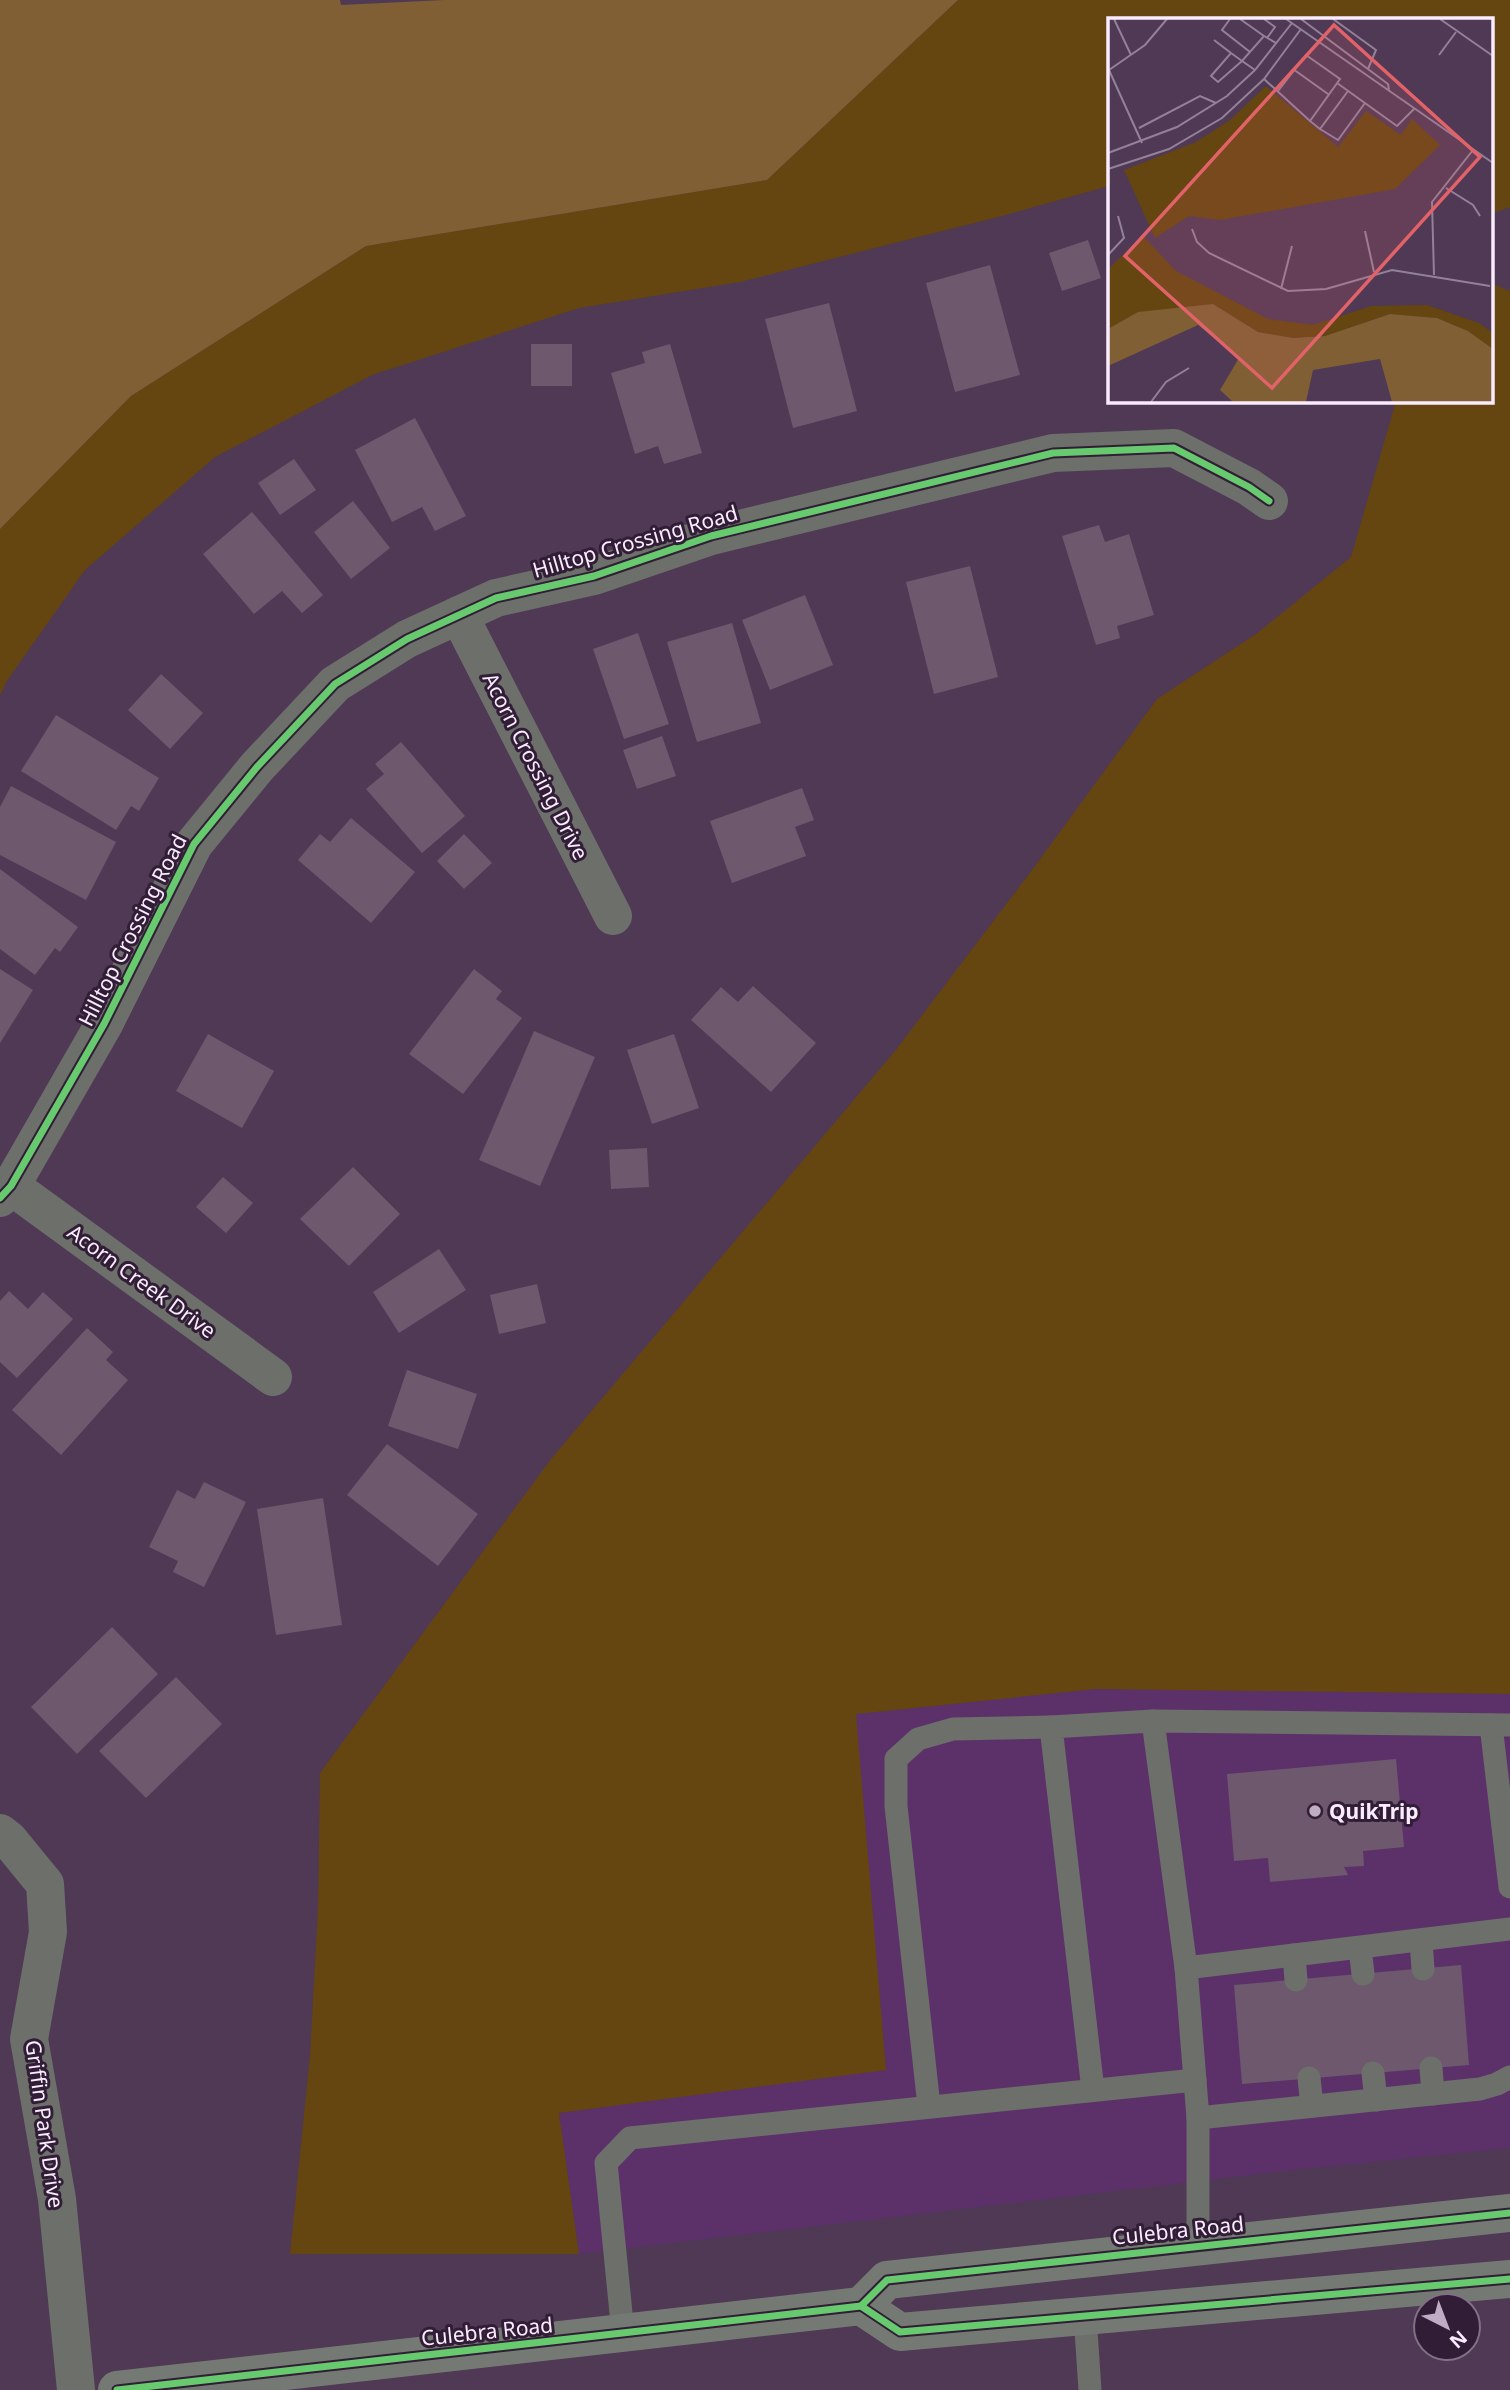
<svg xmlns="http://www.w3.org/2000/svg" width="1510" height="2390" font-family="'Noto Sans',sans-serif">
<rect width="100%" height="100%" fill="#4f3955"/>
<path fill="#5c3169" d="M1096,1689L1510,1694V2148L1294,2170L579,2254L559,2113L886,2069L855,1714Z"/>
<g fill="#654510">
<path d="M958,0H1510V207L1491,214V19H1109V186L1002,216L740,282L579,308L372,375L215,457L85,570L6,682L0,696V529L131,396L366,246L767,180Z"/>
<path d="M1491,283L1510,291V1694L1096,1689L856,1714L886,2070L559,2113L579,2254H290L310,2055L318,1908L320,1773L551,1459L895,1051L1035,866L1157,699L1256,634L1351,557L1396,401H1491Z"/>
</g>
<path fill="#7f5f33" d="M0,0H340L341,5L444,0H958L767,180L366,246L131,396L0,529Z"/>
<g fill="#6e586d">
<path d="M1088,240L1101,278L1062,291L1049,253Z"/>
<path d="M990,265L1020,375L955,392L926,283Z"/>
<path d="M829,303L857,411L793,428L765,319Z"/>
<rect x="531" y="344" width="41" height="42"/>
<path d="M670,344L702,453L664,464L658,446L635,454L611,373L645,363L642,352Z"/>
<path d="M415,418L466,516L435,531L422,507L392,522L355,450Z"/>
<path d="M294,459L316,490L280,515L258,483Z"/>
<path d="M353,501L390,548L351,579L314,532Z"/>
<path d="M252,512L323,595L302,613L282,591L254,614L203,554Z"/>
<path d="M1099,525L1105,542L1129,534L1154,615L1117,626L1120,638L1096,645L1062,536Z"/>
<path d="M970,566L998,677L934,694L906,582Z"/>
<path d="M805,595L833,665L770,690L742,620Z"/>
<path d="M732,623L761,723L697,742L667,642Z"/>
<path d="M638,633L669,724L624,739L593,649Z"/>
<path d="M161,674L203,713L170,749L128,710Z"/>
<path d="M56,715L159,778L139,811L131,806L116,830L21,771Z"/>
<path d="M662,736L676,776L637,789L623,750Z"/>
<path d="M401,742L465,816L422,853L366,789L384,774L375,764Z"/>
<path d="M11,786L116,842L86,900L0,855V807Z"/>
<path d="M802,788L814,820L795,827L806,856L732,883L710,821Z"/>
<path d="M351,818L415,872L371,923L298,860L320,834L330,842Z"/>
<path d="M464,834L492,863L464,889L437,861Z"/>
<path d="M0,869L78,927L60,952L55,948L35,975L0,949Z"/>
<path d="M0,969L33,990L0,1043Z"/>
<path d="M474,969L502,991L496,999L522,1018L463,1094L409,1054Z"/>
<path d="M753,986L816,1043L771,1092L691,1020L721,987L738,1002Z"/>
<path d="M534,1031L595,1057L540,1186L479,1160Z"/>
<path d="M208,1034L274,1071L242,1128L176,1091Z"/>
<path d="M674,1034L699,1108L652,1124L627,1050Z"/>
<path d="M647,1148L649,1187L611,1189L609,1150Z"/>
<path d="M353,1167L400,1214L349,1266L300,1219Z"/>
<path d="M223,1177L253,1203L226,1233L196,1207Z"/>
<path d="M439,1249L466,1290L399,1333L373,1292Z"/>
<path d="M537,1284L546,1323L499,1334L490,1295Z"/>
<path d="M9,1291L28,1309L43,1292L73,1319L17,1378L0,1362V1301Z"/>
<path d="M87,1328L113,1352L106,1360L128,1380L61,1455L12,1410Z"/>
<path d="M407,1370L477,1394L458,1449L388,1426Z"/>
<path d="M387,1444L478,1514L438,1566L347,1495Z"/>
<path d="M204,1482L246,1502L204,1587L173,1572L178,1561L149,1547L177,1490L195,1499Z"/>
<path d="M323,1498L342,1625L276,1635L257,1509Z"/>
<path d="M112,1627L158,1674L77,1754L31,1707Z"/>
<path d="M176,1677L222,1724L146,1798L99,1751Z"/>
<path d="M1396,1759L1404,1847L1363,1851L1364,1866L1344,1867L1348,1875L1270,1882L1268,1858L1234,1861L1227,1774Z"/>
<path d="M1461,1965L1469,2065L1242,2084L1234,1985Z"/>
</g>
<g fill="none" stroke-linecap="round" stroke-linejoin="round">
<g stroke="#6c6f6a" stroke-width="23">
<path d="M1491,1725L1510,1887"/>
<path d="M1510,1725L1153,1721L1186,1968L1198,2118L1480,2089L1497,2084L1510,2077"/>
<path d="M1421,1941L1423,1969"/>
<path d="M1360,1948L1363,1974"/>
<path d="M1294,1955L1296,1980"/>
<path d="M1186,1968L1510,1929"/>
<path d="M1431,2068L1433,2094"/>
<path d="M1373,2073L1376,2100"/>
<path d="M1309,2078L1312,2106"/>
<path d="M1093,2090L1051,1727L1153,1721"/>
<path d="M929,2106L896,1806V1759L918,1739L953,1729L1051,1727"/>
<path d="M1198,2246V2118"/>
<path d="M1085,2316L1090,2390"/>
<path d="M623,2333L606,2163L630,2138L1195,2080"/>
</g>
<g stroke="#6c6f6a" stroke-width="38">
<path d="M459,615L613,916"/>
<path d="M11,1186L273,1377"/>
<path d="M0,1198L11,1186L104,1024L194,844L257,767L335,684L407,639L496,598L594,576L711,536L1053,453L1174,448L1249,487L1269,501"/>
<path d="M0,1833L9,1840L45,1884L48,1932L29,2039L57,2199L76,2390"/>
</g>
<g stroke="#757973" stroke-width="38">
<path d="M861,2306L900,2332L1510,2279"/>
<path d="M117,2390L861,2306L887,2280L1510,2213"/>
</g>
<defs>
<g id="cycleway">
<path d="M0,1198L11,1186L104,1024L194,844L257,767L335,684L407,639L496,598L594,576L711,536L1053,453L1174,448L1249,487L1269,501"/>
<path d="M861,2306L900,2332L1510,2279"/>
<path d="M117,2390L861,2306L887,2280L1510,2213"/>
</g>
</defs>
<use href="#cycleway" stroke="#311e36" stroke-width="11"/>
<use href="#cycleway" stroke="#67ca6e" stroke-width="7"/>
</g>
<circle fill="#beadc3" stroke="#311e36" stroke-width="2.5" cx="1315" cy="1811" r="7"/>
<g text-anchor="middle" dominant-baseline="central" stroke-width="6" stroke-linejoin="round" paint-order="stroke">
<g font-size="21" fill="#faebfe" stroke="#311e36">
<text transform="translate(635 541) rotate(-16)">Hilltop Crossing Road</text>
<text transform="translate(536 766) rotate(63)">Acorn Crossing Drive</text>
<text transform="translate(132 930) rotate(-63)">Hilltop Crossing Road</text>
<text transform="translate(142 1281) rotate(36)">Acorn Creek Drive</text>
<text transform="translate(45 2124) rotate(82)">Griffin Park Drive</text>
<text transform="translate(1178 2230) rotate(-6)">Culebra Road</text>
<text transform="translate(487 2331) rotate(-6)">Culebra Road</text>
</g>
<g font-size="21" font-weight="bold" fill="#faebfe" stroke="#311e36" text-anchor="start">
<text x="1329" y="1811">QuikTrip</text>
</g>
</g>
<g transform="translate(1108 18)">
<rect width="385" height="385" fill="#4f3955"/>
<path d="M158,68L230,129L258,93L293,117L304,101L332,127L287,171L112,202L81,198L47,220L16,152L88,124L122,102ZM35,218L68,253L160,301L205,307L263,288L319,287L371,305L385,315V331L360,313L329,300L282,296L217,318L185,320L150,314L105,286L0,311V251Z" fill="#654510"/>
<path d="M105,286L150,314L185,320L217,318L282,296L329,300L360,313L385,331V384H284L272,341L205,352L198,384H125L112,372L131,340L90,307L0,348V311L30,294Z" fill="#7f5f33"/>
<path fill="none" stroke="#938099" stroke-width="2" d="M6,1L23,37M122,1L114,12L142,34M132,1L156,18M156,1L167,9L159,20M178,1L385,145M193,1L280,66L281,72M225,1L268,32L260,51M332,1L385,38M106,22L123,35M331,37L348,14M185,51L220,76M147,52L134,43L110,64L103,58L123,35L134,43L156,18L168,25M156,61L202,103L232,61L198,37L170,73M229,65L289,108L307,90M202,103L212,111L240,73M31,110L92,78L108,85M212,111L230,122L257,85M34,125L1,52L37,27L59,1M0,135L69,109L119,78L147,52L184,5M0,151L61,131L114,100L156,61L193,11M338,170L365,187L372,198M84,211L89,224L101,235L180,273L218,271L284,252L382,268M257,213L266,254M0,237L16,220L10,198M326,257L324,184L365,132M173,271L184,228M43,384L58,364L81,350"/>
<path fill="#e16268" fill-opacity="0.15" stroke="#e16268" stroke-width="3.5" d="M226,7L372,139L164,370L17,238Z"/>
<rect width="385" height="385" fill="none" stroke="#faebfe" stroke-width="3.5"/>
</g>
<g transform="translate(1447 2327) rotate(138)"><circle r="33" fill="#311e36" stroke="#817086" stroke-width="2"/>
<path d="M0-5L12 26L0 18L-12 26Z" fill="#beadc3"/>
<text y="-10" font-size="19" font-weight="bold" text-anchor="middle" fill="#faebfe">N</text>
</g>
</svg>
